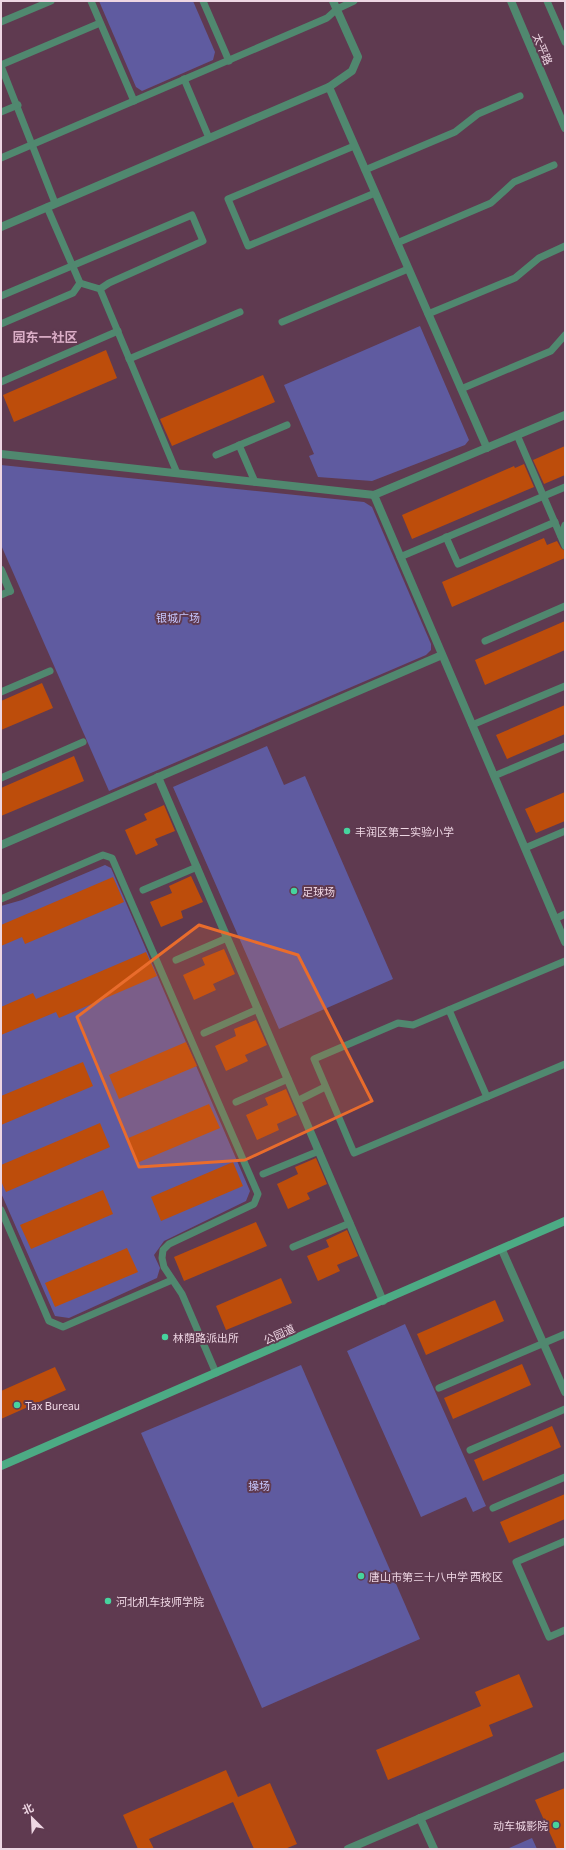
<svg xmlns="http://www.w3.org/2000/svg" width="566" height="1850" font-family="Commissioner,'Noto Sans SC',sans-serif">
<rect width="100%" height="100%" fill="#5f3a50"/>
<g fill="#5f5ba0">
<path d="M99,1H193L215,52L213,60L142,91L136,87Z"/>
<path d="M420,326L469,440L465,445L372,481L318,477L309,456L314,454L284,385Z"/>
<path d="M1,465L364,502L372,507L431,644V650L426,655L109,791L1,545Z"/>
<path d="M267,746L284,785L305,776L393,979L279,1029L173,787Z"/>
<path d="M105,865L111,868L250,1191L246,1201L164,1241L154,1255L160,1268L157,1278L69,1318L55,1316L1,1193V906L22,900Z"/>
<path d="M405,1324L486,1506L473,1512L466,1497L421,1517L347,1351Z"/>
<path d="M301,1365L420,1639L262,1708L141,1433Z"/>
<path d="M532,1838L537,1849H507Z"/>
</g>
<g fill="#bd4d0b">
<path d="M106,350L117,378L14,422L3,395Z"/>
<path d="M263,375L275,402L172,446L160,419Z"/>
<path d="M565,446V475L544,484L533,460Z"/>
<path d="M524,464L534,487L412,539L402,515L514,466L515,468Z"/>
<path d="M544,538L547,545L557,541L561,548L565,551V558L452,607L442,582Z"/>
<path d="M565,621V650L485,685L475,660Z"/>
<path d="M42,683L53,708L1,730V701Z"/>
<path d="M565,705V734L507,759L496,735Z"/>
<path d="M74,756L84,781L1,816V788Z"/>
<path d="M565,792V821L536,833L525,809Z"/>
<path d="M164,805L175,831L155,839L158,845L136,855L125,830L147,820L144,814Z"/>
<path d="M191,876L203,902L181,911L183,918L161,927L150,902L172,893L169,886Z"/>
<path d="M113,877L124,902L25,944L22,937L1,946V925Z"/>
<path d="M224,949L235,974L213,984L216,990L194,1000L183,975L205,965L202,958Z"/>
<path d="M146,952L157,976L59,1018L56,1012L1,1035V1007L33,993L36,999Z"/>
<path d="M256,1020L267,1045L245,1055L248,1061L226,1071L215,1046L236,1036L234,1029Z"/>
<path d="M186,1042L197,1066L119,1099L109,1075Z"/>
<path d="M83,1062L93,1086L1,1125V1096Z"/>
<path d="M286,1089L297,1115L277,1124L279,1130L257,1140L246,1115L268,1105L265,1098Z"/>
<path d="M209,1104L220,1128L137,1163L126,1139Z"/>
<path d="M100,1123L110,1147L6,1192L1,1181V1165Z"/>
<path d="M316,1158L327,1184L307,1193L310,1199L288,1209L277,1184L298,1174L295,1167Z"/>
<path d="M233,1162L243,1186L161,1221L151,1197Z"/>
<path d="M103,1190L113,1214L31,1249L20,1225Z"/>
<path d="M256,1222L267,1246L184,1281L174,1257Z"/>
<path d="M347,1230L358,1256L337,1265L340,1271L318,1281L307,1256L329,1247L326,1240Z"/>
<path d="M127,1248L138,1272L55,1307L45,1283Z"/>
<path d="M281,1278L292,1303L226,1330L216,1306Z"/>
<path d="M495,1300L504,1321L426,1355L417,1334Z"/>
<path d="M522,1364L531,1385L453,1419L444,1398Z"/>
<path d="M55,1367L66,1390L1,1419V1391Z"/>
<path d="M552,1426L561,1447L483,1481L474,1460Z"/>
<path d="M565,1494V1519L509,1543L500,1522Z"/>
<path d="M519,1674L533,1707L489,1725L493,1736L388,1780L376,1750L481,1706L475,1692Z"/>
<path d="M226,1770L238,1797L270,1783L297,1844L285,1849H254L233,1802L149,1839L154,1849H138L123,1815Z"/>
<path d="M565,1788V1849H557L535,1800Z"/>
</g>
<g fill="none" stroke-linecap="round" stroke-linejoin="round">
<g stroke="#50886f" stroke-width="7">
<path d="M91,1L134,101"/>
<path d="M203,1L229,61"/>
<path d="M547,1L565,42"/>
<path d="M1,22L51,1"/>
<path d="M1,65L100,23"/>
<path d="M1,66L55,203"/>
<path d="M184,79L209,138"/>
<path d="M1,112L18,105"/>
<path d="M354,146L228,199L248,246L375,193"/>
<path d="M1,158L327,18L337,9L354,1"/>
<path d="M365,170L455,132L478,114L520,96"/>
<path d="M47,207L80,283L100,289L177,473"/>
<path d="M397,243L491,203L514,182L554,165"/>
<path d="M1,296L192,215L203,241L109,283L100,289"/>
<path d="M428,314L515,278L539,258L565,246"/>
<path d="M282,322L408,269"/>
<path d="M1,324L73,293L80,283"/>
<path d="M129,359L240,312"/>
<path d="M1,382L118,331"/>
<path d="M461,389L551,351L565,335"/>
<path d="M517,435L565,546"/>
<path d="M239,445L255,482"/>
<path d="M216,455L287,425"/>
<path d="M561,536L565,525"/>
<path d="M446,537L458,564L555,522"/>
<path d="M400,557L565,487"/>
<path d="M1,595L10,591"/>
<path d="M485,641L565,606"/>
<path d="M1,692L50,671"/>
<path d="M472,725L565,686"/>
<path d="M494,776L565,746"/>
<path d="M1,778L83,742"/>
<path d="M525,848L565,831"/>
<path d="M143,890L197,867"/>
<path d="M1,899L103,855L112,858L258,1194L254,1204L169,1244L163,1250L162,1258L164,1267L182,1294L216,1373"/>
<path d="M555,919L565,914"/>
<path d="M176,960L227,938"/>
<path d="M565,961L413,1025L398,1023L314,1059L354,1153L565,1064"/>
<path d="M449,1010L487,1097"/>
<path d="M204,1033L258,1009"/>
<path d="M297,1101L325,1087"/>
<path d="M236,1102L288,1079"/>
<path d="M263,1174L319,1151"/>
<path d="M1,1210L49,1321L63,1327L172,1280"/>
<path d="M293,1247L350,1223"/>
<path d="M439,1388L565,1334"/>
<path d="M470,1450L565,1409"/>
<path d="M493,1508L565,1477"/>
<path d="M565,1541L516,1562L549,1637L565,1630"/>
</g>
<g stroke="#50886f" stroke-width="8">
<path d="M329,87L352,71L358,57L333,1"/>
<path d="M1,227L329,87L487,448"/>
<path d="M1,454L374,495L565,415"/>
<path d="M374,495L565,942"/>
<path d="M1,570L10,591"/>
<path d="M158,777L383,1301"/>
<path d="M1,845L442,655"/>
<path d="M502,1250L565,1392"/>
<path d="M420,1818L434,1849"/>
<path d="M348,1849L565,1756"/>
</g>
<path stroke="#50886f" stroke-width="8" d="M511,1L565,128"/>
<path stroke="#4cab84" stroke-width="8" d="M1,1466L565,1221"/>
</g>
<path fill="#e96c2c" fill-opacity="0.2" stroke="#e96c2c" stroke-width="3" stroke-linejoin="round" d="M199,925L298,955L372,1101L245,1160L139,1167L77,1017Z"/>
<g fill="#46d49e" stroke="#5f3a50" stroke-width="1.5">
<circle cx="347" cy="831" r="4"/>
<circle cx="294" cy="891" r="4"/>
<circle cx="165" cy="1337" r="4"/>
<circle cx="17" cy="1405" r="4"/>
<circle cx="361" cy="1576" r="4"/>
<circle cx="108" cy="1601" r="4"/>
<circle cx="556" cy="1825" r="4"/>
</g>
<g text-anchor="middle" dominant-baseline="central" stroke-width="4" stroke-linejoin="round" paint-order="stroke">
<g font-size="11" fill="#eed6e3" stroke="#5f3a50">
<text transform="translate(543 49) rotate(67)">太平路</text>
<text transform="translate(279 1334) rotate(-24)">公园道</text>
</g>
<g font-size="11" fill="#c6c7fd" stroke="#5f3a50">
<text x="178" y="617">银城广场</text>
<text x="259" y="1485">操场</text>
</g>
<g font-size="11" fill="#eed6e3" stroke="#5f3a50" text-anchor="start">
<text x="355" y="831">丰润区第二实验小学</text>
<text x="302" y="891">足球场</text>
<text x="173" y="1337">林荫路派出所</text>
<text x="25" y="1405">Tax Bureau</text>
<text x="369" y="1576">唐山市第三十八中学 西校区</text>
<text x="116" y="1601">河北机车技师学院</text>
<text x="548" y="1825" text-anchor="end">动车城影院</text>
</g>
<g font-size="13" font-weight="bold" fill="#dcafc8" stroke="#5f3a50">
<text x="45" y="337">园东一社区</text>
</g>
</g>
<rect width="566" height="1850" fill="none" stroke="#eed6e3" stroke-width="4"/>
<g transform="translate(32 1818) rotate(336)" stroke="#5f3a50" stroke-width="3" paint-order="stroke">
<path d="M0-3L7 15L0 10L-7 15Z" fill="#eed6e3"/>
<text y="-6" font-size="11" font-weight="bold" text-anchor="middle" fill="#eed6e3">北</text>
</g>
</svg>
